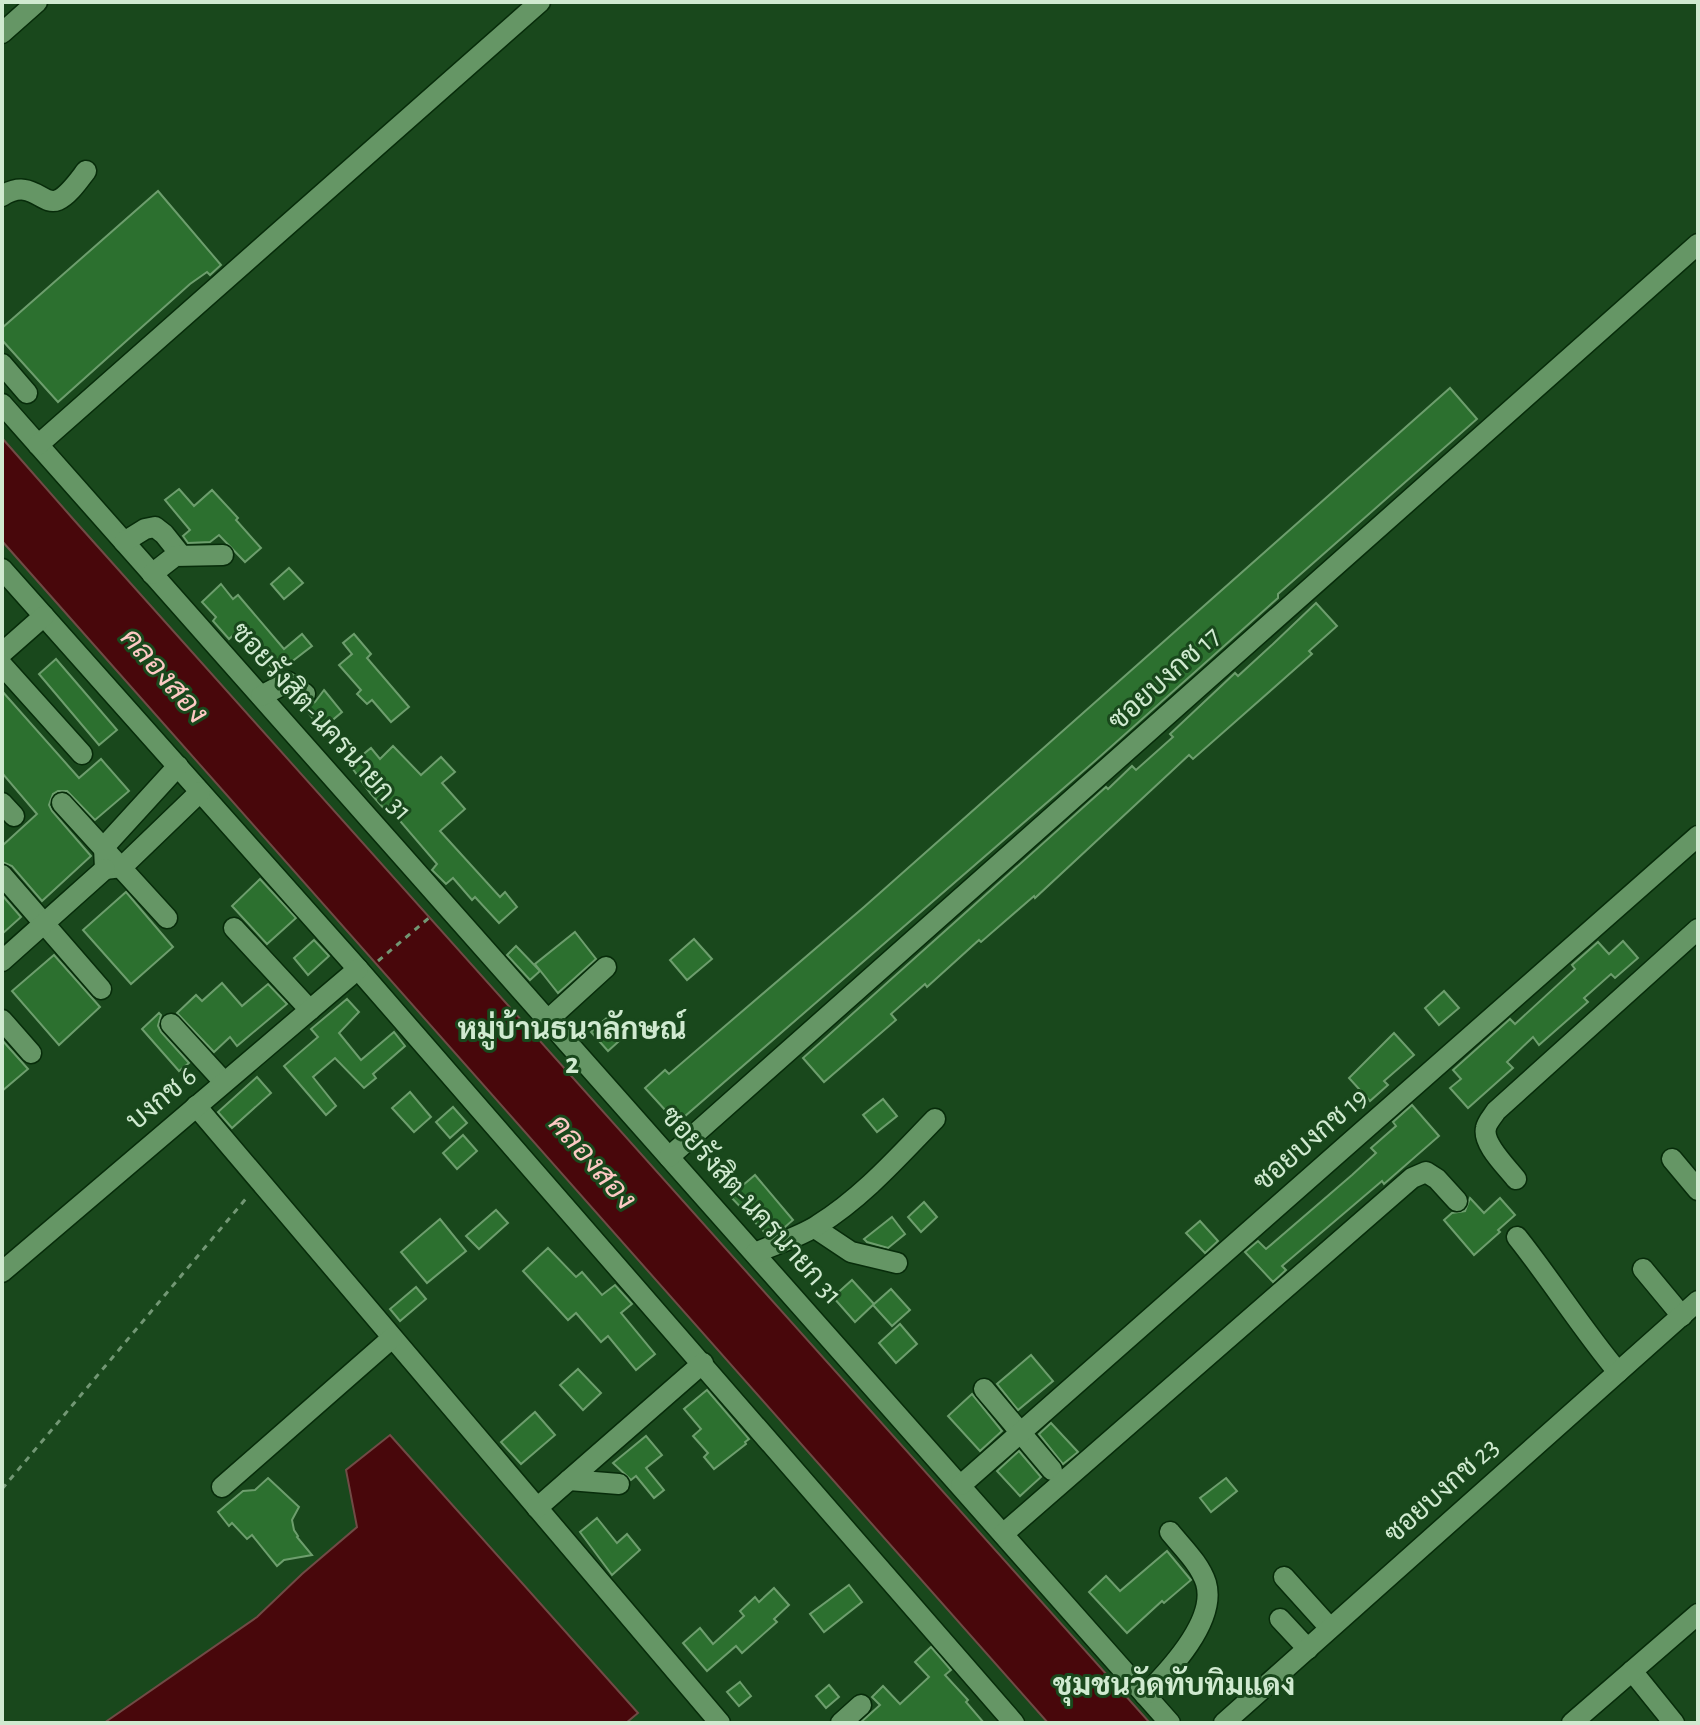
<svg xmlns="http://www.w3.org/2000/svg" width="1700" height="1725" font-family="'Alegreya Sans',Sarabun,sans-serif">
<rect width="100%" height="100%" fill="#19481c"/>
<g fill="#48070b" stroke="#714b46" stroke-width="2">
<path d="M2,438L74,520L1150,1723H1048L2,541Z"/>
<path d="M390,1435L638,1713L626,1723H104L257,1617L302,1574L357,1527L346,1470Z"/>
</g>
<g fill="#2c702f" stroke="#6d9e6d" stroke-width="2">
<path d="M158,191L221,265L210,275L207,272L190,284L58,402L2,340V328Z"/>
<path d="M1450,388L1477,419L1278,594V598L1095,761L677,1123L645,1088L665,1070L669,1074L864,907Z"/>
<path d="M179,489L194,506L212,490L238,518L236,520L261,548L245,562L219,535L210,542L188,543L183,536L190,530L165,500Z"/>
<path d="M289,568L303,583L284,599L271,584Z"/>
<path d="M221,584L233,599L238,595L284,649L302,634L312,646L277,673L263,658L260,661L236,633L229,639L213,621L216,617L202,602Z"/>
<path d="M1316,603L1337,626L1309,651L1312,654L1193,759L1189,755L1035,898L1034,896L981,942L979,940L927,987L925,984L891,1014L896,1020L824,1082L803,1058L1106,787L1108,789L1132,766L1136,770L1173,737L1170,734L1235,673L1238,676L1273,644Z"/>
<path d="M354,634L371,654L367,658L409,707L391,722L372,700L367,704L357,694L361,690L339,665L352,654L343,643Z"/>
<path d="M56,659L117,730L99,745L39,674Z"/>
<path d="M324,690L342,712L322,729L304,708L315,702Z"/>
<path d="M2,691L79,778L101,759L129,791L95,820L67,791H58L53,794L49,805L52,811L91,856L42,901L12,866L2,862V846L37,814L2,773Z"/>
<path d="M393,746L421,775L441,757L455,772L442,783L465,809L440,831L500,897L505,892L517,907L499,923L475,897L472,900L453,878L446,884L432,870L437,864L389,808L386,811L370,793L350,765L371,748L380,759Z"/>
<path d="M260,879L296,918L267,944L232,906Z"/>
<path d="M126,892L173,947L131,984L83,930Z"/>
<path d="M2,895L21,917L2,934Z"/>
<path d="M575,932L596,959L558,993L535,964Z"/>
<path d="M694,939L712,959L687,980L670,960Z"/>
<path d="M314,940L329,956L308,975L294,958Z"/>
<path d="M1623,941L1638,958L1615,978L1611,974L1584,998L1588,1002L1539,1045L1533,1037L1507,1062L1513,1068L1468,1108L1450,1088L1461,1079L1453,1070L1510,1019L1515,1024L1575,969L1572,965L1598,942L1609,954Z"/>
<path d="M516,946L540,971L530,980L507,955Z"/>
<path d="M54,955L100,1007L59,1045L12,991Z"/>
<path d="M222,983L242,1006L268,984L287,1004L237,1046L230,1037L214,1052L177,1013L196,995L202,1001Z"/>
<path d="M1444,991L1459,1008L1439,1025L1425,1008Z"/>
<path d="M347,999L359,1012L339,1033L361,1060L394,1032L405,1046L373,1074L376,1078L364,1088L335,1058L313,1077L336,1106L326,1115L284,1066L318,1037L311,1029Z"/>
<path d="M159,1013L161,1015L158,1026L161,1032L189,1063L179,1071L142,1029Z"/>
<path d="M611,1014L628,1033L608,1051L591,1032Z"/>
<path d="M1394,1033L1414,1055L1384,1081L1388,1085L1370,1101L1349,1078Z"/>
<path d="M2,1040L28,1069L2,1091Z"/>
<path d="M257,1077L271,1093L232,1128L218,1112Z"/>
<path d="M410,1092L431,1117L414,1132L392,1108Z"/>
<path d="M883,1099L897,1116L877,1132L863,1115Z"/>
<path d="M1412,1105L1439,1136L1384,1184L1382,1181L1282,1266L1286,1270L1273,1282L1245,1252L1258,1241L1266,1249L1352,1175L1376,1153L1371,1148L1396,1126L1393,1122Z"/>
<path d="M453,1107L467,1123L450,1138L436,1122Z"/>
<path d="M463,1135L477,1151L457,1169L443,1153Z"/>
<path d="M755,1175L793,1220L785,1227L766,1234L730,1196Z"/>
<path d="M1470,1198L1484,1213L1500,1198L1515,1215L1498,1230L1500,1232L1474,1255L1444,1220L1452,1213L1465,1211Z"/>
<path d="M924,1202L937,1217L921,1232L908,1217Z"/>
<path d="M496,1210L508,1223L479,1249L466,1236Z"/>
<path d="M892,1217L905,1234L888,1248L867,1242L864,1239Z"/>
<path d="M440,1219L466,1251L427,1283L401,1252Z"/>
<path d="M1200,1221L1218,1241L1205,1253L1186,1233Z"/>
<path d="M548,1248L576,1277L582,1272L602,1295L615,1285L632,1304L621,1313L655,1354L636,1370L608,1336L601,1342L576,1313L568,1320L523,1271Z"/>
<path d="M852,1280L874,1304L891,1289L910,1310L892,1326L873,1305L855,1322L833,1297Z"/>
<path d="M416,1287L426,1299L400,1321L390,1309Z"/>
<path d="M900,1324L917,1344L896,1363L879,1343Z"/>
<path d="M1031,1355L1053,1381L1018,1410L997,1384Z"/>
<path d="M578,1369L601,1393L583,1410L560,1385Z"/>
<path d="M707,1390L749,1439L745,1442L746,1444L714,1469L704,1457L708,1453L693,1436L701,1429L684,1409Z"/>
<path d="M972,1394L1002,1431L980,1451L948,1416Z"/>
<path d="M535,1412L555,1435L521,1464L501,1442Z"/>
<path d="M1051,1423L1078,1452L1063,1464L1039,1434Z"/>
<path d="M646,1436L662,1455L646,1468L664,1490L654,1498L636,1476L631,1480L613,1463Z"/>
<path d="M1019,1451L1041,1477L1020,1496L997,1471Z"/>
<path d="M268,1478L299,1507L292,1520L294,1530L298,1536L297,1537L312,1555L284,1560L277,1566L252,1535L247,1539L232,1523L229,1526L218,1512L243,1491L255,1490Z"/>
<path d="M1226,1478L1237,1491L1211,1512L1200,1498Z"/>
<path d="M597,1518L617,1543L627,1534L640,1550L612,1575L580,1532Z"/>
<path d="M1167,1551L1191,1580L1164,1603L1162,1601L1127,1633L1089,1592L1106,1576L1120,1591Z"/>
<path d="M849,1585L862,1602L824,1632L810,1614Z"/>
<path d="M774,1588L789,1605L774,1619L777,1622L742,1653L736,1646L707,1671L683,1643L700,1628L713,1644L744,1616L740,1611L755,1597L759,1602Z"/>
<path d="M931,1647L951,1670L945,1675L968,1700L966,1702L984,1723H860L880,1705L872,1697L883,1686L900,1704L929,1677L915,1662Z"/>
<path d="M740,1682L751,1696L739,1706L727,1692Z"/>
<path d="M829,1685L839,1697L826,1708L816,1696Z"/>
</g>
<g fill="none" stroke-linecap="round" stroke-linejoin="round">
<defs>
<g id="minor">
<path d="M2,33L37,2"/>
<path d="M2,196C32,177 42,207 58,200C69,195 79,180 86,171"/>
<path d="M2,364L27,393"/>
<path d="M2,404L1170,1723"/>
<path d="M38,445L540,2"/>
<path d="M124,542L145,529L155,527L164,534L180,554"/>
<path d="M2,569L358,969L1014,1723"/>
<path d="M152,574L175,556L223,555"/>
<path d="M2,653L44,616"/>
<path d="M2,665L82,754"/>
<path d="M261,696L288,682L305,694"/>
<path d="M178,766L104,847L105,869L122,867L200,792"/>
<path d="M2,803L14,816"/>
<path d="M62,803L167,918"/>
<path d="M2,875L101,989"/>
<path d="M234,928L310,1010"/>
<path d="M2,961L105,869"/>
<path d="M2,1020L31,1053"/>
<path d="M548,1020L606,967"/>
<path d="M171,1024L224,1082"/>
<path d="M196,1106L720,1723"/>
<path d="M669,1157L1698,244"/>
<path d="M1672,1159L1698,1190"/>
<path d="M1516,1179C1507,1167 1482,1144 1486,1128C1487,1122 1493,1116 1496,1111L1698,929"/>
<path d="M815,1228L851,1252L897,1263"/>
<path d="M1517,1237C1552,1281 1582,1329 1618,1372"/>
<path d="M755,1253C775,1244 800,1237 818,1225C863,1197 898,1157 935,1119"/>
<path d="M1643,1269L1682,1316"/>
<path d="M2,1272L358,969"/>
<path d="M984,1389L1052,1470"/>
<path d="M569,1480L619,1484"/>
<path d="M961,1485L1698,836"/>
<path d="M222,1487L392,1338"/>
<path d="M537,1508L703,1363"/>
<path d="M1003,1534L1412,1178L1426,1172L1437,1179L1457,1201"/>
<path d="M1284,1577L1330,1628"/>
<path d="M1280,1619L1308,1649"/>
<path d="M1632,1671L1674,1723"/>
<path d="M1145,1695C1169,1671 1217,1621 1206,1583C1200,1564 1183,1548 1170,1532"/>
<path d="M841,1723L861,1705"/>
<path d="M1224,1723L1698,1301"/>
<path d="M1572,1723L1698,1614"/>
</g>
</defs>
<use href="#minor" stroke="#072c0a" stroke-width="23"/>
<g stroke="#729774" stroke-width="3" stroke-dasharray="6 6" stroke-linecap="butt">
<path d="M378,961L430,917"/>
<path d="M2,1489L249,1195"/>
</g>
<use href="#minor" stroke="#659665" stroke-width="20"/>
</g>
<g text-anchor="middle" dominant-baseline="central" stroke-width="6" stroke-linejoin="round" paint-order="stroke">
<g font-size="28" fill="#d0ead0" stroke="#19481c">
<text transform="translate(1165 679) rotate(-42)">ซอยบงกช 17</text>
<text transform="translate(321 722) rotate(48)">ซอยรังสิต-นครนายก 31</text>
<text transform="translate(162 1099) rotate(-40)">บงกช 6</text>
<text transform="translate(1311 1140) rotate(-41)">ซอยบงกช 19</text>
<text transform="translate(751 1206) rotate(48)">ซอยรังสิต-นครนายก 31</text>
<text transform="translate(1442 1491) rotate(-42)">ซอยบงกช 23</text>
</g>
<g font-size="30" font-style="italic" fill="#fdc9c4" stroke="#19481c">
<text transform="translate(164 676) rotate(49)">คลองสอง</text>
<text transform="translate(592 1162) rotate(49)">คลองสอง</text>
</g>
<g font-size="30" font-weight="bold" fill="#d0ead0" stroke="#19481c">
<text x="572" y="1030">หมู่บ้านธนาลักษณ์<tspan x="572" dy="34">2</tspan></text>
<text x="1174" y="1686">ชุมชนวัดทับทิมแดง</text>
</g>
</g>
<rect width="1700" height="1725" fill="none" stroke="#d0ead0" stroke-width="8"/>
</svg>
